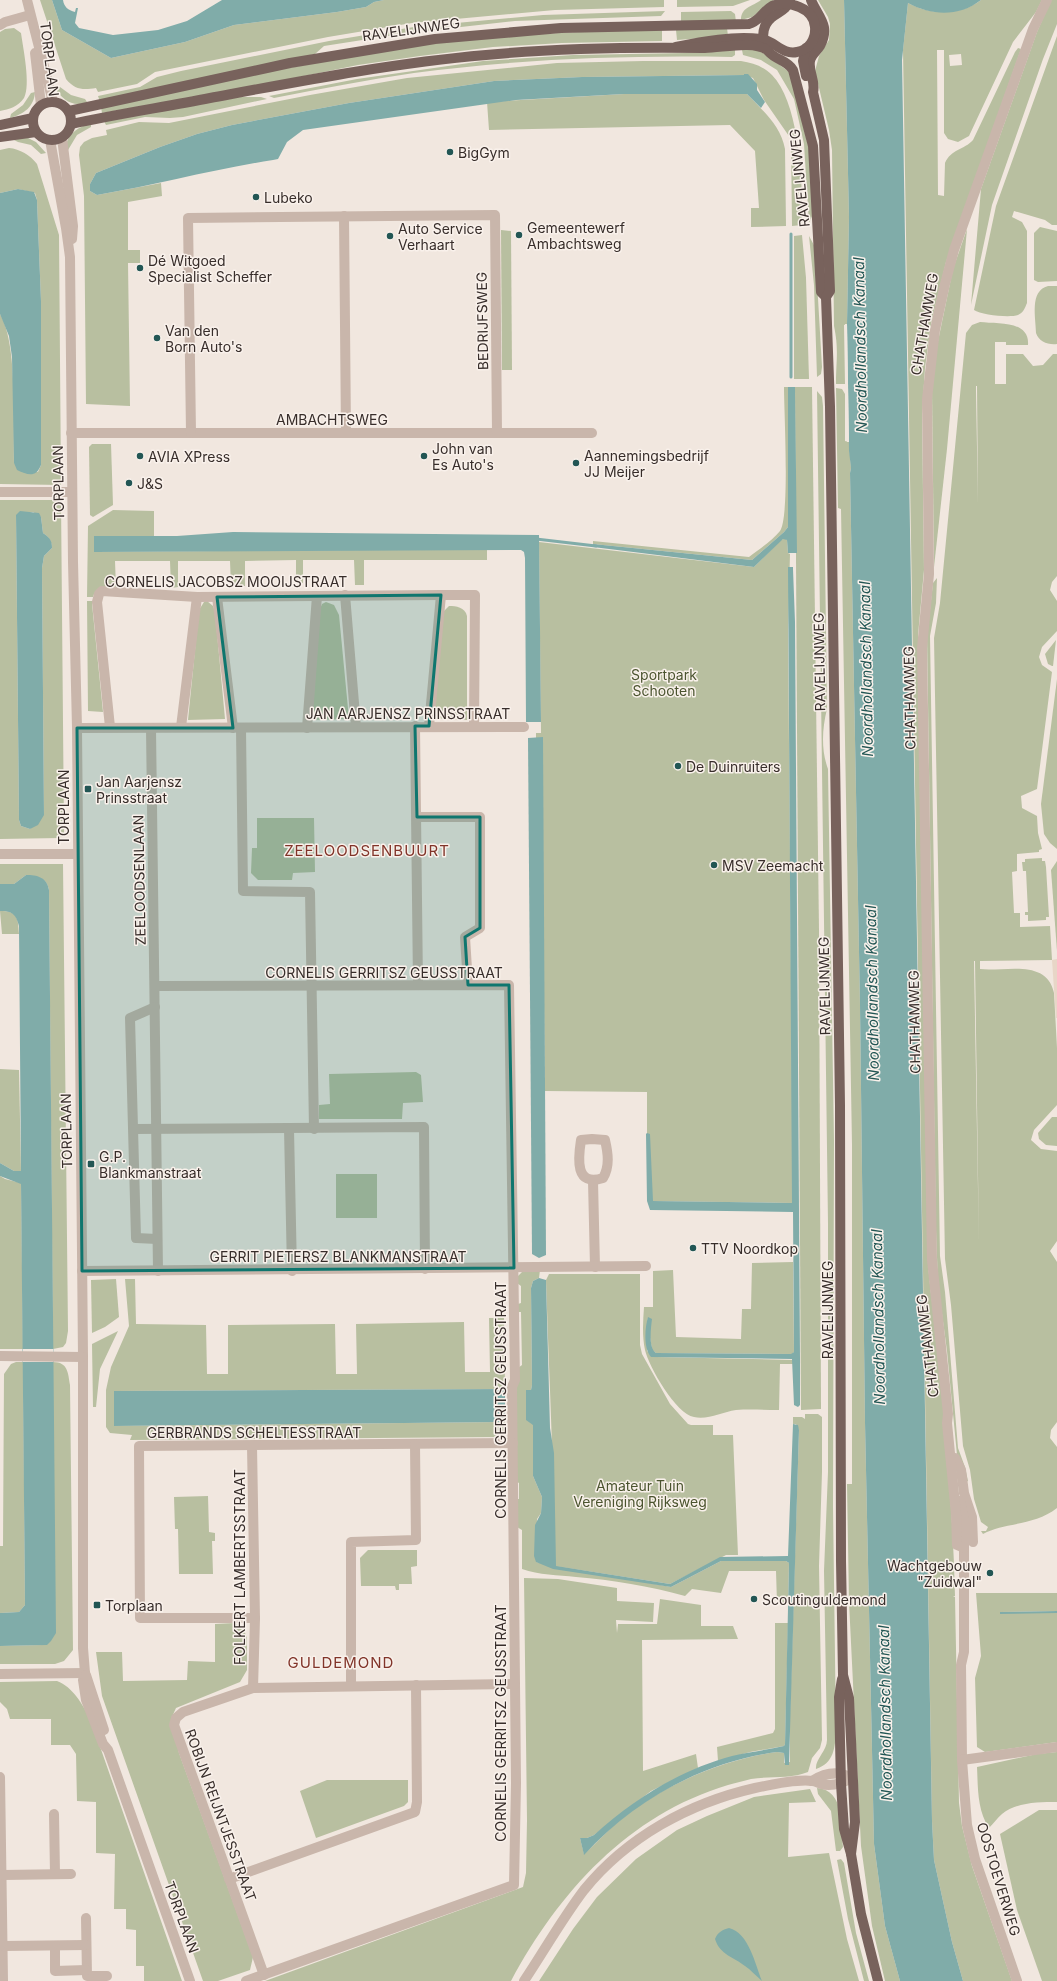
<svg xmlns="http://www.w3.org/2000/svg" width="1057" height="1981" font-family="Inter,sans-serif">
<rect width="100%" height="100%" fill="#f1e7df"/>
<g fill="#b8bfa0" fill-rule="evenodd">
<path d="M40,0H52L62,30L111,58L185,42L234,25L337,12L366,7L374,2L384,0H664V7L555,10L412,23L328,37L155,72L137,84L98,92L96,88C83,90 75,90 66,79Z"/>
<path d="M677,0H750L733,6L677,7Z"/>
<path d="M761,0H774L752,17L741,20C741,7 752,7 761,0Z"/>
<path d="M818,0H844L849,217L847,324L844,325L845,384H836C836,360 839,350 834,326L832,150L829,130L815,71L819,56L829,40L830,24L828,17Z"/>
<path d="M981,0H1042L1036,12L1013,42L969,136L958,142L948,139L944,133V50H937L938,195L944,196L945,163C951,149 964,150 973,140L1015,52L1018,48L1021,49L946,262L931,324L925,368L922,414L924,570L918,635L928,1263C930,1293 935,1321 938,1350C946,1432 953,1514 955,1596L953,1597H955L959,1803L962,1826L972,1866L1012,1981H963L952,1942L934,1860L932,1821L903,50L908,3C930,15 960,16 981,0ZM961,54L962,65L950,66L949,55Z"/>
<path d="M1051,0H1057V24L1043,59L992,205L971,305L981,189L1037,32Z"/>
<path d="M665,11L661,16L515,21L425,31L424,26L543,15Z"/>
<path d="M731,11L735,14L736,22H681V12Z"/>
<path d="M420,26V31L324,46L315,54L100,102L98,96L140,87L157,77L181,71L329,41Z"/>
<path d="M14,28L21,33C23,48 31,85 24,98C18,107 9,109 0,111V32L5,29Z"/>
<path d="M662,28V41L562,43L493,47L420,56L358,65L236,90L102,113L101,107L214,81L458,38Z"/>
<path d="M727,28L728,36L677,40L676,30Z"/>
<path d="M1057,36V225H1052L1045,220L1014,211L1012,217L1022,222L1027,231V303C1025,308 1023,313 1018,315C1010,318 981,315 974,310L996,206Z"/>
<path d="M735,50V55L732,57C626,55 519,59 414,73C367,80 320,89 274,98L269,96L357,79L483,61L573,55L685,53Z"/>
<path d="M742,50C748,50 756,49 761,52C766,54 787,70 790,73L809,149L813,214L809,223L804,144L794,99L777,70L761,60L743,55Z"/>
<path d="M643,61H741C753,63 763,66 772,75C800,103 803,186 802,225L792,226L791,139L764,100L753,78L744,75L582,77L494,81L349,103L232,125L197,134L160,147L96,173L90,184V191L97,195L161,183L162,196L128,202V250H140V263H128L130,406L86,404L84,196L79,155L80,147L84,142L92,138L107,135L106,130L139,122L169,123L310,95L407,78L557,63Z"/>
<path d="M60,87L71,95L85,99L87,102C74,108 62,100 55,88Z"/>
<path d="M35,92C34,107 24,114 10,118L11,114L23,105L31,93Z"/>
<path d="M624,94H747C763,111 781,126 785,149L786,226L751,227V208H759L755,151L730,125L489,130L487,102Z"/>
<path d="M232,97H261L267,99L183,117L170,118L145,117L106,125L104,121Z"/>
<path d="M91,123V127L77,135L68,150L66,144C71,131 79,127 91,123Z"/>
<path d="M26,137L36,142L46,153L41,154L31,145L18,142L14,140Z"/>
<path d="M9,148C20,149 30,155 37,164L59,235L61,485L0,484V314C18,344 13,425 14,463L38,472L41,465V301L37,200L35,193L18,189L0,193V150Z"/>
<path d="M1040,227L1057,231V281L1038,282L1034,280V233Z"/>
<path d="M967,229L947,449L934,567L932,391L937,346L953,269Z"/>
<path d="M501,230L511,231L512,370H502Z"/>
<path d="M802,235L806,278L809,379H794V236Z"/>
<path d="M809,236L815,247L822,367L821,374L817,377L814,285Z"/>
<path d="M1048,286H1057V344C1048,345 1039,342 1036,333C1036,318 1029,291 1048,286Z"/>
<path d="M980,322C997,324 1030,320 1028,345H1006V342H995V384H1006V354H1023L1033,366L1043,365L1053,354H1057V576L1052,582L1050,590L1057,601V631L1042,647L1039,657L1042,665L1052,672L1037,789L1021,796L1022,808L1037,816L1038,833L1042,849L1039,850V852L1017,854V871L1012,872L1014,913H1020V927L1050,926L1052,960L980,961V969C1004,972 1047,958 1054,993L1057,1048V1105L1034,1130L1031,1140L1041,1149L1057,1151V1241L1050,1251L1057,1262V1422L1051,1430L1050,1438L1057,1447V1508C1034,1526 1006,1522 983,1534L981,1531H986L988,1527L981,1522L974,1499L970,1470L963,1446L951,1305L945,1259L934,638L940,603L966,333L972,325ZM976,386H977L978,504L976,391ZM974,961H975L979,1246Z"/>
<path d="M784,387H788V527L784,532L752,560L593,544V541L749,557C759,549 772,541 780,531C790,517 784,411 784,387Z"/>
<path d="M795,387H812L819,930L821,1409L801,1410Z"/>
<path d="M836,388L842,389L845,394V441L849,442L851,468L850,473L860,1005L865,1423L874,1844L885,1926L900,1981H885L872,1926L861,1846L849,1602L847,1484H852V1145L841,509L838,508Z"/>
<path d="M817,391L822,397L823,406L827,709C822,729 821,750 828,769L834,1140L833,1507L836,1731C835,1748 834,1763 816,1769C815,1759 827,1751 827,1740L824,1571L828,1472V1224Z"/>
<path d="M92,444H111L113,505L93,517L90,515L89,447Z"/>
<path d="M0,500H61L64,833L60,838L0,839ZM33,512L41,517L43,533C48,536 52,541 52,548L44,556L42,568L44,814L30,829L21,826L19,820L16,516Z"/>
<path d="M113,510L154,511V536L94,537V552L487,549V560H364V585H355L354,560H303V583H296V560L245,561V586H231L230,561H178V587L171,588L170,561H115L116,588C106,588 96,586 93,597H87L88,526Z"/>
<path d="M785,538L787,540L788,553L790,554L788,629L793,1203L647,1201V1092L545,1091L541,738H536V733H541L539,542L754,567L781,540Z"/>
<path d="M937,578L936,603L930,636L940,1256L945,1292L958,1448L965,1467L968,1481L965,1482L957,1455L947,1351L938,1284L936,1230L927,636L933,583Z"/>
<path d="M87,601H94L92,604L103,712L88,711Z"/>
<path d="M207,601L213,606L215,612L225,719L188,720L199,610L204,602Z"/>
<path d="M326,602L334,605L339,615L349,719L311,720L320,609L322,604Z"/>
<path d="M449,606C456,606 465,607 467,616V720L433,718L443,612Z"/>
<path d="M1056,640L1053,666H1052L1048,664L1045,654Z"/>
<path d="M1057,679V849L1050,843L1044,834L1041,804Z"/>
<path d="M257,818H314L315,872L293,873L292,880H258L251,873L252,848H257Z"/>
<path d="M1042,858V861H1045L1046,867L1049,917H1046V920L1028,921V915H1025V912H1028L1026,871H1023L1022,862H1025V859Z"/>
<path d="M1057,861V951L1051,870Z"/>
<path d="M0,864H63L68,1331L66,1343L63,1347L53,1349L49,890C47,877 37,877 26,875L14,884H0Z"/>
<path d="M0,911C18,911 18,918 19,934H2Z"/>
<path d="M0,1069L19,1070L21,1171H14L0,1163Z"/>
<path d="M416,1072L421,1075L423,1102L403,1103L402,1119H319V1105L330,1104L329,1074Z"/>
<path d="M1052,1117H1057V1146L1046,1145L1039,1139L1038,1133Z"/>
<rect x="336" y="1174" width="41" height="44"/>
<path d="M0,1176L5,1179L21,1183L23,1349H0Z"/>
<path d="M793,1262L794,1352L792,1354L656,1353L652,1350L647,1318V1351L656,1357L793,1360V1364H780L779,1410C765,1410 750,1409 736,1410C722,1412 708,1420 694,1417C676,1414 649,1367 645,1350C642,1336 643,1321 644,1307H653V1271L673,1270L676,1337L741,1339L742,1309H751L752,1263Z"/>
<path d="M540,1270L539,1278L533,1281L531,1288L532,1385L531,1390H526L529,1421L533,1424V1476L542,1497L541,1513L537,1519L536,1562L671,1587L721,1561H786L789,1563L788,1603H777L776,1571H729L721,1593L692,1589L685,1596C650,1586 612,1580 576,1577C558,1575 539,1575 522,1569V1530L517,1527V1499H519V1483L517,1482L516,1384L518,1368L522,1365L521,1312H517L518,1304L521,1303V1286L517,1283V1277L522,1272Z"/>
<path d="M549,1274H640V1345L642,1354L670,1404L688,1424L691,1425H713V1435H733L738,1555H726L670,1584L555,1566C554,1470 549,1376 546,1280Z"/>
<path d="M116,1279L119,1317L105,1327L92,1333L91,1280Z"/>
<path d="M125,1279H135L136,1324L206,1325L207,1374H228V1325L335,1324L336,1374H357L356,1324L464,1322L465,1372H490L489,1318H504L505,1389L114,1391V1426L505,1422L504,1435L497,1437L130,1440L132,1435L110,1433L106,1427V1390L111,1367L129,1326Z"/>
<path d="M118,1331L100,1369L96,1407H93L92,1344Z"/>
<path d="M16,1362H23L25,1605L19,1612L0,1613V1546H3L4,1374L11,1364Z"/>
<path d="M53,1362C68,1362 68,1373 70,1385L73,1650L64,1661L55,1664H0V1646L42,1645Z"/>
<path d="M805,1414H818L822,1417V1472L819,1566L822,1740L820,1748L812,1758L808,1772C791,1779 770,1776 751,1779C744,1781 735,1783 728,1785C628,1815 559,1892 511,1981H265L523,1887L526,1873L527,1820L524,1578L558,1579L617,1588V1601L654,1603L653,1622L616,1620L617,1633L618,1624H657L660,1599L701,1605V1626H733L738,1639L642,1640L643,1771L696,1754L698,1768L651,1791L594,1835L587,1838H580L584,1854C598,1842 609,1828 624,1817C665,1784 725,1759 777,1752L784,1753V1763L790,1762V1714L799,1430L796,1424H793V1417H802L805,1419Z"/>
<path d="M208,1496L209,1532L215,1533V1541H212L213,1574H179L178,1529H175L174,1497Z"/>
<path d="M368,1550H417V1566L411,1567L412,1584H399V1590H396L395,1586H361L360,1558Z"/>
<path d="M976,1593H1057V1611L1000,1612V1613H1057V1742L985,1752L977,1747L975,1678L981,1656Z"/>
<path d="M235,1623L243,1629L247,1637V1670L240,1682L176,1708L171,1719L179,1753L253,1957L250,1970L218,1981H203L102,1696L96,1652H122L123,1681L187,1680L188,1661L215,1662V1624Z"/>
<path d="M775,1623H788L785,1744L784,1746L750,1752L718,1761L717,1747L773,1733L775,1729Z"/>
<path d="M57,1681C73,1687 82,1704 90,1718L182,1981H144V1966H136V1930L126,1929V1909H114L115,1854L96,1853V1802L77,1801L76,1754L70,1745H51V1719H10L7,1709L0,1702V1682Z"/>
<path d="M1057,1752V1802C1039,1802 1017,1802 1002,1814C997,1818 994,1823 989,1828C977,1810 978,1787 977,1767L1037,1754Z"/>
<path d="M327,1780H408V1802L404,1806L316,1838L300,1791Z"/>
<path d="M817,1788C845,1790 841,1827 843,1847L840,1851H836L831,1811L818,1794Z"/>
<path d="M810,1789L816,1802L789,1803L788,1857L829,1853L847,1939L859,1981H539L573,1929L597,1897L636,1859L677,1830L707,1816L754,1797Z"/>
<path d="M1039,1810H1057V1981H1042L1017,1910L1000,1834Z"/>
<path d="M841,1859L844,1863L856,1933L869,1981H864L848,1919L837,1860Z"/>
</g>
<path fill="#e8d6c7" d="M1057,959V1018H1056L1052,960Z"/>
<g fill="#80aca9">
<path d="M52,0H63C64,7 68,10 75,12L76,8H78L75,23L79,28L113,35L158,30L187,21L222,0H384L374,2L366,7L337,12L234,25L185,42L111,58L62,30Z"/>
<path d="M844,0H981C959,17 932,16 908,3L902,60L932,1821L934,1860L952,1942L963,1981H900L885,1926L874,1844L865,1423L860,1005L850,473L851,468L849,451L847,324L849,217Z"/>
<path d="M744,74H748L757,84V90L765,102L761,108L747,94H624L516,100L303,130L287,142L278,159L273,160C214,169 156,185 97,195L90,191V184L96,173L160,147L197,134L232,125L349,103L494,81L582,77L744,75Z"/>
<path d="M18,189L34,192L37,200L41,301V465C36,478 28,475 17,470L14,463L12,357L9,336L0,314V193Z"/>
<path d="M788,387H795L797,553H788L787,540L783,539L754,567L593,547V544L752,560L784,532L788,527Z"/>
<path d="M20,511L39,513L41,517L43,533C49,537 52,540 52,548L44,556L42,568L44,815L38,825L30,829L21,826L19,820L16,515Z"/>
<path d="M233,532L539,535L541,722H526L525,558L524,552L521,550L94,552V536H177Z"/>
<path d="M788,567H793V569L795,622L800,1358V1405L798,1407L794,1405L792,1359L651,1357C643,1348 645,1327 648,1317L652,1319C651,1328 648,1348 656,1353L791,1354L794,1352L793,1212L650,1210L647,1201L646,1134L647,1133L650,1134L653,1201L792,1203Z"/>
<path d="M543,737L546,1255L539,1258L532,1254L528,738Z"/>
<path d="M26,875C37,875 47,877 49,890L56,1633L51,1641L47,1645L0,1646V1613L19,1612L25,1605L21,1184L0,1176V1163L14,1171H21L19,926C16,914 12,911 0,911V884H14Z"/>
<path d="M539,1278L546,1280L550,1428L554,1453L556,1566L670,1584L720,1557L788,1556L793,1424L798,1425L799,1430L789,1765H785L784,1753L777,1752C703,1762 634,1800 584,1855L580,1838H587L594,1835C634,1799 680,1770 732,1756C749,1752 767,1750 784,1746L785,1744L789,1563L786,1561H721L671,1587L553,1569L536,1562L534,1556L535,1525L541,1513L542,1497L533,1476V1425L526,1420V1390H531L532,1385L531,1288L533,1281Z"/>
<path d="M505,1389V1422L114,1426V1391Z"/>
<path d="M1057,1611V1613L1000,1614V1612Z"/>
<path d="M729,1928C749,1933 755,1964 762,1981C756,1976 751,1970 745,1966C734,1957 720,1955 715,1939C718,1932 722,1930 729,1928Z"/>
</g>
<g fill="#f1e7df">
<path d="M845,324H847L849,442H847Z"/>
<rect x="23" y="1349" width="30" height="13"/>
</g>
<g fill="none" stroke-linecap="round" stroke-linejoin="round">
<g stroke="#80aca9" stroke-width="3">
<path d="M791,234V377"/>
<path d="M536,539L596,546"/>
</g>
<g stroke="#c9b6ab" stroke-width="10">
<path d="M27,0L53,102"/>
<path d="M0,25L5,22L30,15"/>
<path d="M35,53L41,105"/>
<path d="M62,138L73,226L72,239"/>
<path d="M50,140L66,228L70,257L73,562L77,728L83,1357V1648L85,1673L83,1680L86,1700L103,1744L108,1750L190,1981"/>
<path d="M344,216L346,433"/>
<path d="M71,433H592"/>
<path d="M191,433L188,218L495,215L497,433"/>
<path d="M0,492H72"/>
<path d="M345,595L356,727"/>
<path d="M217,597L233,728"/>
<path d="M415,726L418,985"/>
<path d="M429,726L441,595H475L474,727"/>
<path d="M110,727L97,602L99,594L102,591L197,597L441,595"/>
<path d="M181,727L197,597"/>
<path d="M77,728L524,727"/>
<path d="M151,728L158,1271"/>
<path d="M241,728L243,891L310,892L314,1129"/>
<path d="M307,728L317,596"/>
<path d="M417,817H480V928L465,937L468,985"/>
<path d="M0,854H77"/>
<path d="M155,986L509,985L515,1380L512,1387L516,1783L514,1885L246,1981"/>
<path d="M155,1007L130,1018L136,1238L157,1239"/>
<path d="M134,1129L424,1127L425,1269"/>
<path d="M289,1129L292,1271"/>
<path d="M592,1139L605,1140C608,1153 610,1166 603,1178C575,1187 578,1159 581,1140Z"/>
<path d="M593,1181L595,1267"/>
<path d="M82,1271L646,1266"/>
<path d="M0,1356L83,1357"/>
<path d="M252,1446L255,1618L253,1688"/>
<path d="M955,1458L961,1470L964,1493L972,1517L973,1542"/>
<path d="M960,1501L964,1521V1652L961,1665L962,1760L967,1825L975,1859L1017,1981"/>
<path d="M964,1548L957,1545L956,1514L947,1423L948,1414L932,1260L922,648L929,574L927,399L935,330L945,284L954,250L1033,29L1047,0"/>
<path d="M255,1618H140L139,1446L513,1443"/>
<path d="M0,1674L85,1673"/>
<path d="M86,1675L104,1730"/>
<path d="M351,1685V1542L416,1540L415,1444"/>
<path d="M962,1760L1057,1747"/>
<path d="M0,1777L3,1981"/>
<path d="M812,1781C823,1774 836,1771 848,1776"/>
<path d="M54,1814L55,1874"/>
<path d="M3,1875L71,1874"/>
<path d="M229,1879L415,1812L417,1802L416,1685"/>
<path d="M86,1918L87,1976H107"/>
<path d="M3,1946L86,1945"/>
<path d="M55,1946V1971L86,1970"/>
<path d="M264,1975L174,1725L176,1718L183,1712L253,1688L515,1684"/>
<path d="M524,1981C544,1951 562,1919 584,1890C627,1837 689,1803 755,1788C769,1785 798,1779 812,1781C815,1781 818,1783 821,1784C832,1787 843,1783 852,1778"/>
</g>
<g stroke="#78625c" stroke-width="10">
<path d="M790,0C786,11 779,11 771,18C761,26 761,43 769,52C776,60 787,60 793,70L813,146L821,292L826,297"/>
<path d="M811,0C818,17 831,25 820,46C817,51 811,55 810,61C808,72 816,81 813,92L824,140L830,291L826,297L830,407L840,1105L841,1561L843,1675L849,1698L855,1822L851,1854"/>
<path d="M806,76L803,61L806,48"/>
<circle cx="52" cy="121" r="19"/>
<path d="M69,111L290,63L435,39L561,28L749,24C760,21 763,11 772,6C789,0 814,8 815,27C816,39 809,50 797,52C782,55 775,41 761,39C733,36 704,41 676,47"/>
<path d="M71,124C117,114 164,107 210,98C301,81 393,63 486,55C558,48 632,47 705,48C722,48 753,40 767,50"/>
<path d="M0,125L33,118"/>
<path d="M0,137L36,132"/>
<path d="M842,1679L839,1697L841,1784L844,1829L851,1854L861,1914L878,1981"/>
</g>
</g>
<path fill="#0f766e" fill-opacity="0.2" stroke="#0f766e" stroke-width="3" stroke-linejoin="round" d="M441,595L429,726H415L417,817H480V928L465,937L468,985H509L514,1268L82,1271L77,728H233L217,597Z"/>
<g fill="#225654" stroke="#f9f1eb" stroke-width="1.5">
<circle cx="450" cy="152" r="4"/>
<circle cx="256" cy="197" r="4"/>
<circle cx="519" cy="235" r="4"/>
<circle cx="390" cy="236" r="4"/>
<circle cx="140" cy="268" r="4"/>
<circle cx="157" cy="338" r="4"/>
<circle cx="140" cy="456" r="4"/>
<circle cx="424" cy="456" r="4"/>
<circle cx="576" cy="463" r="4"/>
<circle cx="129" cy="483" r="4"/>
<circle cx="678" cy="766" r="4"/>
<rect x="84" y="785" width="8" height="8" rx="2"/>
<circle cx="714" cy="865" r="4"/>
<rect x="87" y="1160" width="8" height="8" rx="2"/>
<circle cx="693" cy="1248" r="4"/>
<circle cx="990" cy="1573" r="4"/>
<circle cx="754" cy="1599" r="4"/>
<rect x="93" y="1601" width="8" height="8" rx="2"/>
</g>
<g text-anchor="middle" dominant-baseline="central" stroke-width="3" stroke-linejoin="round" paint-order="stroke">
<g font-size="14" fill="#372d2a" stroke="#f9f1eb">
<text transform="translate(411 29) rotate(-8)">RAVELIJNWEG</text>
<text transform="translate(50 59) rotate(83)">TORPLAAN</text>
<text transform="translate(799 178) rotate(-96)">RAVELIJNWEG</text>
<text transform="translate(482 321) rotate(-91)">BEDRIJFSWEG</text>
<text transform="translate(924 324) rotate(-80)">CHATHAMWEG</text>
<text x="332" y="419">AMBACHTSWEG</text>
<text transform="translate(58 483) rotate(-91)">TORPLAAN</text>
<text x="226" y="581">CORNELIS JACOBSZ MOOIJSTRAAT</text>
<text transform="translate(819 662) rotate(-91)">RAVELIJNWEG</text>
<text transform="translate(909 698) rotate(-91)">CHATHAMWEG</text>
<text x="408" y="713">JAN AARJENSZ PRINSSTRAAT</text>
<text transform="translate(63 807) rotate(-90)">TORPLAAN</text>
<text transform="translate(139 880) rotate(-91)">ZEELOODSENLAAN</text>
<text x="384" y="972">CORNELIS GERRITSZ GEUSSTRAAT</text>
<text transform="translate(824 986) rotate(-91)">RAVELIJNWEG</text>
<text transform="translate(914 1022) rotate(-91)">CHATHAMWEG</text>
<text transform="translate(66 1131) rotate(-91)">TORPLAAN</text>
<text x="338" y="1256">GERRIT PIETERSZ BLANKMANSTRAAT</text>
<text transform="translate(827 1310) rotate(-90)">RAVELIJNWEG</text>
<text transform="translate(927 1346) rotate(-97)">CHATHAMWEG</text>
<text transform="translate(500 1400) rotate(-90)">CORNELIS GERRITSZ GEUSSTRAAT</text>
<text x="254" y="1432">GERBRANDS SCHELTESSTRAAT</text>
<text transform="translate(239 1567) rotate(-90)">FOLKERT LAMBERTSSTRAAT</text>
<text transform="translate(500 1723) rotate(-90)">CORNELIS GERRITSZ GEUSSTRAAT</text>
<text transform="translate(221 1815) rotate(70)">ROBIJN REIJNTJESSTRAAT</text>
<text transform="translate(999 1879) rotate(73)">OOSTOEVERWEG</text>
<text transform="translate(182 1917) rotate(70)">TORPLAAN</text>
</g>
<g font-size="14" fill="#372d2a" stroke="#f9f1eb" text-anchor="start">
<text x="458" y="152">BigGym</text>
<text x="264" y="197">Lubeko</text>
<text x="527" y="227">Gemeentewerf<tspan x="527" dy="16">Ambachtsweg</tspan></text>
<text x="398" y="228">Auto Service<tspan x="398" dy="16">Verhaart</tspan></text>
<text x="148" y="260">Dé Witgoed<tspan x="148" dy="16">Specialist Scheffer</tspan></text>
<text x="165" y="330">Van den<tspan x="165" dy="16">Born Auto's</tspan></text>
<text x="432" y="448">John van<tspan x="432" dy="16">Es Auto's</tspan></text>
<text x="584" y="455">Aannemingsbedrijf<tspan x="584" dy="16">JJ Meijer</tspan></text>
<text x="148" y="456">AVIA XPress</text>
<text x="137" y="483">J&amp;S</text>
<text x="686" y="766">De Duinruiters</text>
<text x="96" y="781">Jan Aarjensz<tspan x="96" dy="16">Prinsstraat</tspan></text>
<text x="722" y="865">MSV Zeemacht</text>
<text x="99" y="1156">G.P.<tspan x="99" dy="16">Blankmanstraat</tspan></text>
<text x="701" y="1248">TTV Noordkop</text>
<text x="982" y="1565" text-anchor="end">Wachtgebouw<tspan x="982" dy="16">"Zuidwal"</tspan></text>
<text x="762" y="1599">Scoutinguldemond</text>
<text x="105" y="1605">Torplaan</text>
</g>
<g font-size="14" fill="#4b542f" stroke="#f9f1eb">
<text x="664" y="674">Sportpark<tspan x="664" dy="16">Schooten</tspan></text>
<text x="640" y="1485">Amateur Tuin<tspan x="640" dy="16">Vereniging Rijksweg</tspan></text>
</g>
<g font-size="15" font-style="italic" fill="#225654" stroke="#f9f1eb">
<text transform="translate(860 345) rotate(-91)">Noordhollandsch Kanaal</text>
<text transform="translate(866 669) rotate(-91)">Noordhollandsch Kanaal</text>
<text transform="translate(872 993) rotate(-91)">Noordhollandsch Kanaal</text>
<text transform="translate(878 1317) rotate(-91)">Noordhollandsch Kanaal</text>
<text transform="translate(885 1713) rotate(-91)">Noordhollandsch Kanaal</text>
</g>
<g font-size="15" letter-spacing="1" fill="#813429" stroke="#f9f1eb">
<text x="367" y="850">ZEELOODSENBUURT</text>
<text x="341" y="1662">GULDEMOND</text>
</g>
</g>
</svg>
